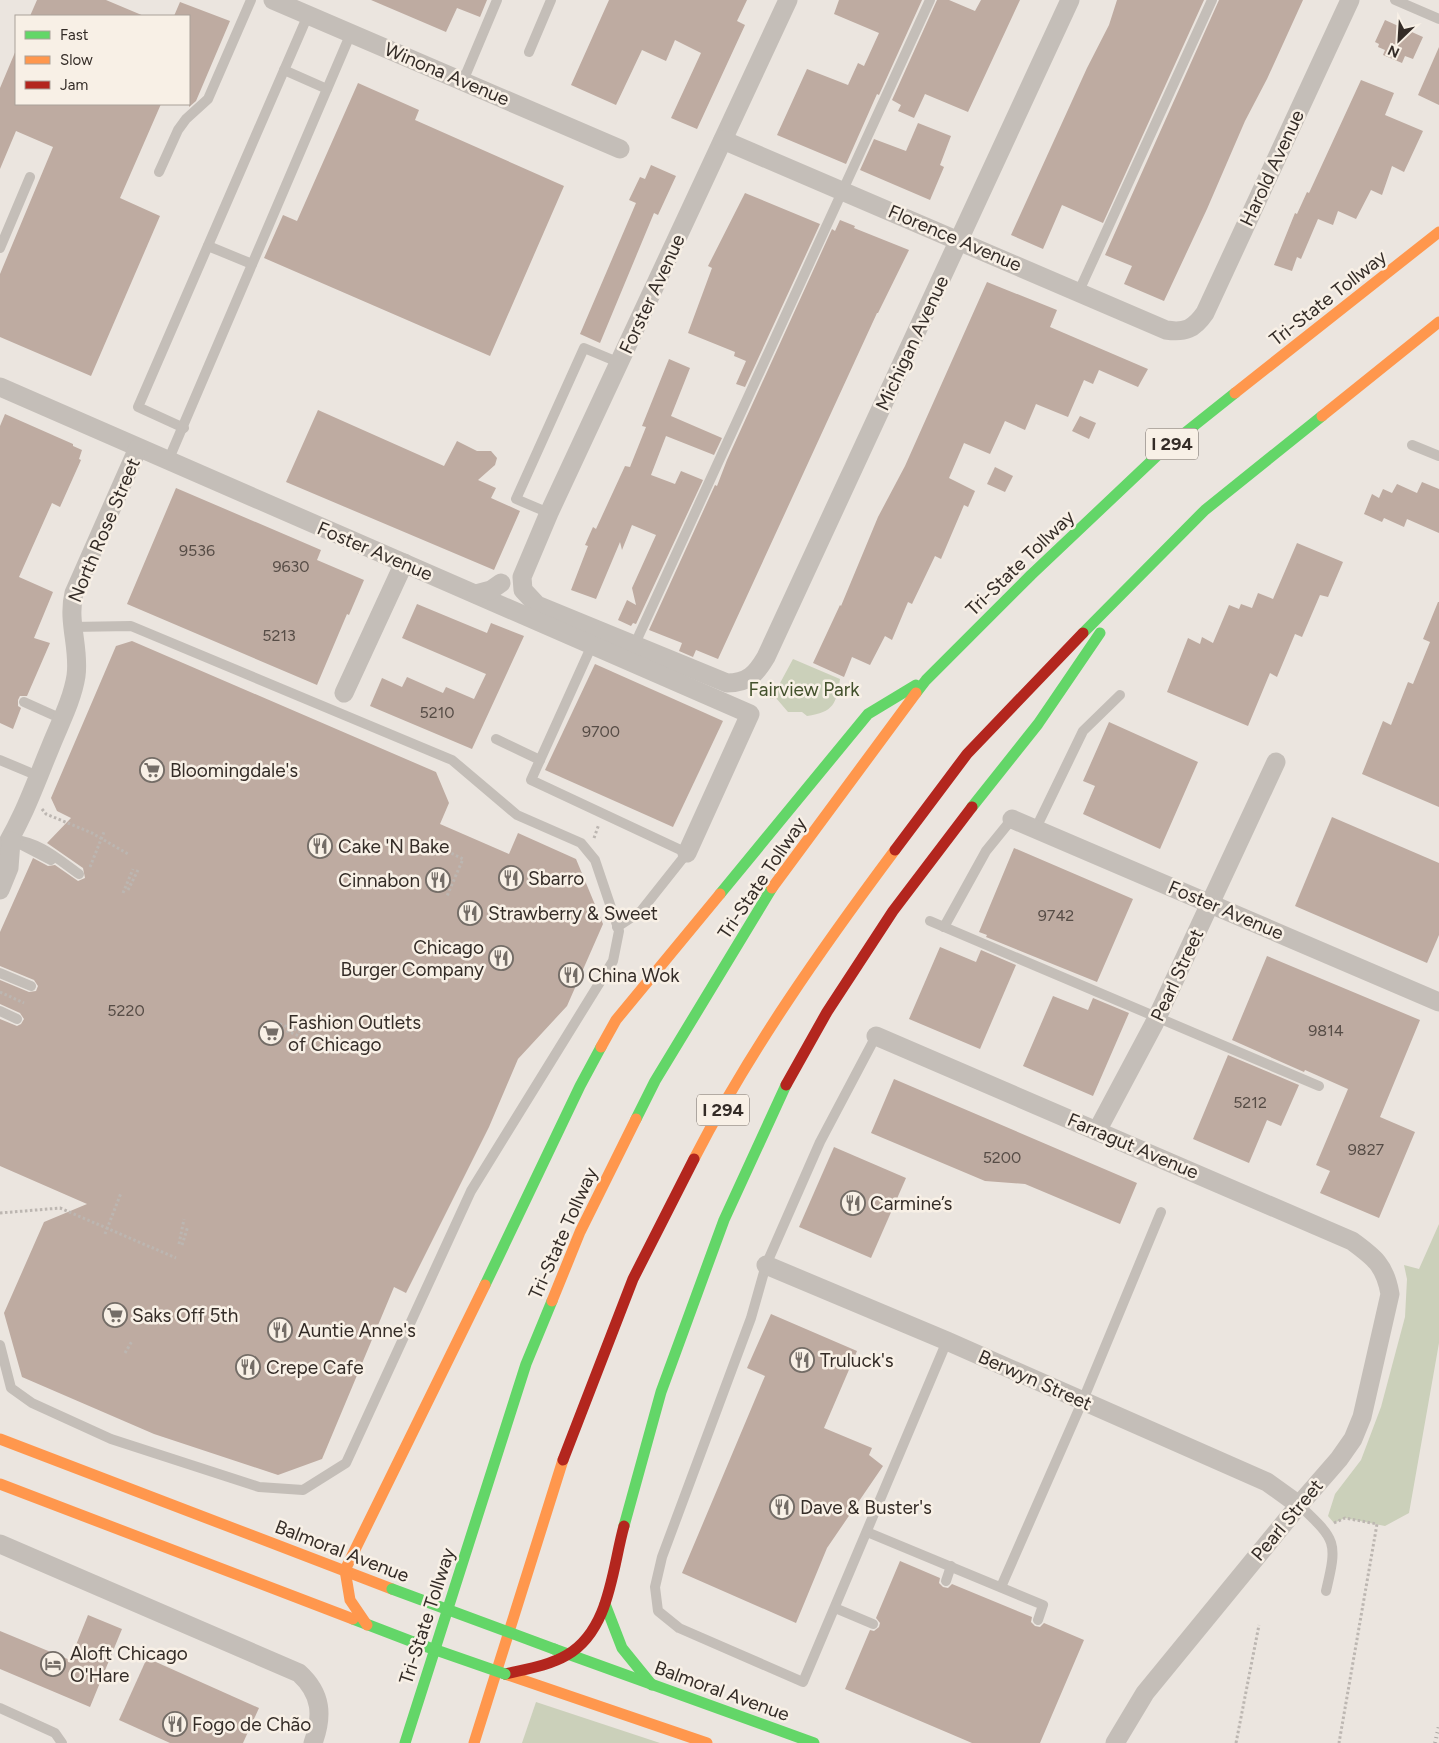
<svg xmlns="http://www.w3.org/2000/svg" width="1439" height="1743" font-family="Figtree,sans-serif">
<rect width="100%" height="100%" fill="#ebe5df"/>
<g fill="#cbd0ba">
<path d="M793,659L840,679C836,704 834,712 807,716L802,712H788L776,698L770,699L768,690L779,685Z"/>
<path d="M1439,1224V1343L1409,1513L1385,1526L1345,1518L1334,1523L1328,1516L1335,1494L1361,1460L1381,1407L1405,1317L1407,1279L1404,1265L1419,1269Z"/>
<path d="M536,1702L660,1743H522Z"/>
</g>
<g fill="#beaba1">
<path d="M37,0H106L144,16H30Z"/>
<path d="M371,0H487L480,17L457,8L446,32Z"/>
<path d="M609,0H747L737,21L745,25L697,129L671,118L701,53L675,40L666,61L642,50L616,105L571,85Z"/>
<path d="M839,0H922L879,95L877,94L846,164L777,135L807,69L848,85L858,63L864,66L879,33L834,14Z"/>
<path d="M937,0H949L975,11L981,0H1020L968,112L925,94L914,118L898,111L901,105L892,100Z"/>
<path d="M1117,0H1204L1103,223L1062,205L1043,249L1011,235L1087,68L1109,25Z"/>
<path d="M1219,0H1303L1267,79L1245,121L1207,209L1164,301L1124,284L1132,266L1105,255Z"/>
<path d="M180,2L230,21L196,101L189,107V16H174Z"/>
<path d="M1385,20L1423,37L1413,59L1405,56L1402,63L1383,55L1385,50L1378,47L1379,44L1375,42Z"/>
<path d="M1439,47V105L1418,95Z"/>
<path d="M16,50V104H161L120,198L160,216L91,376L0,337V274L53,147L16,131L0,169V88Z"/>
<path d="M1361,80L1394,93L1385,115L1423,131L1404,172L1392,166L1382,195L1371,190L1356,219L1338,211L1333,225L1318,219L1301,259L1297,257L1292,271L1274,265L1295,213L1297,214L1307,192L1309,193Z"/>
<path d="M358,83L419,110L415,120L564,186L490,356L264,258L283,215L297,221Z"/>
<path d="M918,123L951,136L940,165L944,167L930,200L860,170L874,139L906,151Z"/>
<path d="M651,165L676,176L658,215L654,213L600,343L580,334L636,203L629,200L640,177L645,179Z"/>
<path d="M745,193L820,224L745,387L736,384L746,361L734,356L735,352L688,333L712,268L708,266Z"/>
<path d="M840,220L855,226L854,228L909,250L878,313H877L718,659L696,650L693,657L679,651L682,643L649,630L715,485L717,486L727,460L832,229L835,231Z"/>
<path d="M987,282L1057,310L1050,327L1148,369L1138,387L1099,370L1093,384L1084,380L1068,417L1036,404L1025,430L1005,421L990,454L964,443L949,478L975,491L968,507L964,505L941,559L935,556L912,604L908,602L892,640L885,636L870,665L852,657L844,677L813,663L840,605L841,606L878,517L905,466Z"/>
<path d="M669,359L690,368L671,416L722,438L714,455L666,436L651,475L675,484L681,471L703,480L636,624L633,623L631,626L618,620L627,600L636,605L632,588L656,535L632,525L622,550L620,542L596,599L571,590L588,546L585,545L593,527L596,529L625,466L630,467L646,427L642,426Z"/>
<path d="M318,410L444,466L457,441L477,451H491L497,458L495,465L478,480L496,488L491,498L520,511L494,570L286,482Z"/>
<path d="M5,414L73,444V446L82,450L79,459L81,460L60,507L52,503L19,577L53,592L34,638L50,643L27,696H20L18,700V706L21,708L13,729L0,723V426Z"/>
<path d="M1080,416L1096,423L1089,439L1072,431Z"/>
<path d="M995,467L1013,476L1005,492L987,484Z"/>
<path d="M1422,482L1439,489V533L1407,519L1404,527L1384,518L1382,522L1364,514L1372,494L1379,498L1383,489L1392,493L1397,484L1417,493Z"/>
<path d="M176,488L321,550L317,560L364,580L349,615L347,614L317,685L127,604Z"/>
<path d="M1297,543L1343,562L1328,597L1320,595L1302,637L1295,634L1277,677L1270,673L1248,726L1167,692L1188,638L1200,644L1202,637L1213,643L1229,605L1239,609L1241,604L1252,608L1258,593L1273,599Z"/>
<path d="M1438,602H1439V807L1362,774L1383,721L1391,725L1408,682L1413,684L1430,642L1423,639Z"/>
<path d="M417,604L487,633L491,623L524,636L472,749L370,706L382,678L402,687L407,677L443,693L446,687L474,699L486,674L402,638Z"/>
<path d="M132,641L436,772L449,803L440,824L509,854L518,833L576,859L603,924L567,1006L518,1059L489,1127L406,1293L394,1287L322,1459L278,1475L154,1434L22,1377L4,1313L44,1222L87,1204L0,1166V1019L17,1026L21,1024L24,1019L20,1013L0,1004V980L29,992L36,991L38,986L34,980L0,966V932L33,858L48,866L55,865L78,881L85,878L83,868L47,843L71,818L57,811L51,798L116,646Z"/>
<path d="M595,664L723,721L673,827L545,770Z"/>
<path d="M1109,722L1198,762L1160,849L1083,814L1095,786L1083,781Z"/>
<path d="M1332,817L1439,863V935L1427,963L1295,906Z"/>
<path d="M1014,848L1133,899L1097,982L986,937L987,935L979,932Z"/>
<path d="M940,947L976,962L981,950L1016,965L980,1049L909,1019Z"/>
<path d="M1267,956L1420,1020L1380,1117L1415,1132L1379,1218L1320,1193L1330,1171L1316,1165L1348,1089L1305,1070L1304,1072L1232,1040Z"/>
<path d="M1053,996L1088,1010L1093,998L1129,1013L1093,1096L1023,1066Z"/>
<path d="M1228,1055L1299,1085L1281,1126L1267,1120L1249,1163L1193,1139Z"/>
<path d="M894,1079L1137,1183L1120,1224L1025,1184L985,1181L871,1133Z"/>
<path d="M834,1147L906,1178L871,1258L799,1227Z"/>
<path d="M771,1314L857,1351L824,1428L872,1448L869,1455L883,1466L827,1548L796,1623L682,1573L765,1376L747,1368Z"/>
<path d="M900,1561L940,1578L939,1583L943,1587L948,1588L952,1584L1032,1617L1031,1622L1035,1626L1040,1627L1044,1623L1084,1640L1040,1743H972L845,1689L870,1630L874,1631L879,1627L880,1623L876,1618Z"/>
<path d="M88,1615L122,1629L90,1707L0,1669V1631L70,1660Z"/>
<path d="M147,1658L259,1708L243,1743H170L119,1720Z"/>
</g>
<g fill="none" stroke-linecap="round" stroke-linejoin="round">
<g stroke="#bcb6b1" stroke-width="3" stroke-dasharray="2.5 2.5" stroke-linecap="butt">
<path d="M42,809L46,814L92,833L128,854"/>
<path d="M594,838L599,824"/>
<path d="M447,851L463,859L447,896"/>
<path d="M90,867L104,832"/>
<path d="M128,890L138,870"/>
<path d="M123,893L133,869"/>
<path d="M0,992L24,1003"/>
<path d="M275,1022L301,1032"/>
<path d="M268,1023L299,1036"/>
<path d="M0,1213L60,1208L176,1258"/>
<path d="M105,1234L121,1193"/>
<path d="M179,1244L184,1219"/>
<path d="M182,1245L188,1226"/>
<path d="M125,1353L132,1341"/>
<path d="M1334,1523L1345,1518L1377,1524L1339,1743"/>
<path d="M1236,1743L1259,1625"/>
</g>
<g stroke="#c4beb8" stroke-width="10">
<path d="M1395,0L1439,19"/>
<path d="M529,52L551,0"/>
<path d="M284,70L327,89"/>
<path d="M463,81L497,0"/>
<path d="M159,172L178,130L186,119L208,99L251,0"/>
<path d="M208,246L252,264"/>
<path d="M0,248L30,177"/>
<path d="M1079,291L1212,0"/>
<path d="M184,428L138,407L308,15"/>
<path d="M1412,445L1439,456"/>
<path d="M168,461L351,33"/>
<path d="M549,513L516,499L584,348L620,363"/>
<path d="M592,645L531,780L687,853L641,911L617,927"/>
<path d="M634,646L930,0"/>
<path d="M24,702L62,719"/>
<path d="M496,739L540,760"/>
<path d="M0,760L38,776"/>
<path d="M1036,828L1083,731L1120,695"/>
<path d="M11,839C41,843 55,857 79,874"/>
<path d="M22,845L51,860"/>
<path d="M930,921L1319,1086"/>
<path d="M944,927L986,851L1012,819"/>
<path d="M0,973L31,986"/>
<path d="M0,1011L17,1019"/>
<path d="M876,1036L820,1142L766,1265L751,1318L662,1557L655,1587L658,1611L679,1628L803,1682L947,1341"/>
<path d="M0,1345L11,1388L32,1403L111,1439L259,1487L303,1490L346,1463L471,1191L613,961L619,931L595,860L581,843L517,815L452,760L131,626L71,627"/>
<path d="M1299,1505C1336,1540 1338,1541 1326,1591"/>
<path d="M867,1532L1043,1605L1038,1620"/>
<path d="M946,1581L951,1566"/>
<path d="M1001,1587L1083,1400L1161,1212"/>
<path d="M835,1608L873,1624"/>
<path d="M0,1708L55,1733L62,1743"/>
</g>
<g stroke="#c4beb8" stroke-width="19">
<path d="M273,0L620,149"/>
<path d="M788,0L549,513L522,577L523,590L537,605L727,683C748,683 756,674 766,657L1070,0"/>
<path d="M723,140L1166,330C1185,333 1194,329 1205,313L1350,0"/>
<path d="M0,387L750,714L687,853"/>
<path d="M476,594L491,590L501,583"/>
<path d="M344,693L404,563"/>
<path d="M1012,819L1439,1002"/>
<path d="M0,855C22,822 35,784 50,748C59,725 72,701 76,676C80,648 67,622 74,593L138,448"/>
<path d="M0,890L9,868L11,841"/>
<path d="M876,1036L1352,1241C1374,1257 1385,1265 1390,1294L1362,1417L1353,1439L1339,1459L1299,1505L1145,1693L1115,1743"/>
<path d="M1097,1131L1154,1024L1276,762"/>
<path d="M766,1265L947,1341L1267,1482L1299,1505"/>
<path d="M0,1544L299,1673C322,1694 323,1716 313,1743"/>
</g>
<g stroke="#63d668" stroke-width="11">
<path d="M1083,633L1205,510L1322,416"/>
<path d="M916,693L926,680L1031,575L1161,452L1235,393"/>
<path d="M972,807L1038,724L1100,633"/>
<path d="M720,894L868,714L916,685"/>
<path d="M636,1119L655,1081L772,888"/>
<path d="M485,1285L580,1086L601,1047"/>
<path d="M624,1526L661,1392L724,1220L786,1085"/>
<path d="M605,1604L622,1648L652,1685"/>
<path d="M353,1619L413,1642"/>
<path d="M554,1649L814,1743"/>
<path d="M405,1743L526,1364L552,1301"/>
</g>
<g stroke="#ff974d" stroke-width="11">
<path d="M1235,393L1439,232"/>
<path d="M1322,416L1439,322"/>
<path d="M772,888L916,693"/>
<path d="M601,1047L616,1020L720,894"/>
<path d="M694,1159C750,1050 822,948 895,850"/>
<path d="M552,1301L580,1232L636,1119"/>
<path d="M0,1439L392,1589"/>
<path d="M0,1484L353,1619"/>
<path d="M367,1625L350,1600L345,1570L485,1285"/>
<path d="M505,1674L707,1743"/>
<path d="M474,1743L563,1460"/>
</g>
<g stroke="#b3261e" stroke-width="11">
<path d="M895,850L967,754L1083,633"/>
<path d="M786,1085L827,1012L893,911L972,807"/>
<path d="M563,1460L633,1279L694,1159"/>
<path d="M505,1674C526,1669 548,1666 567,1655C610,1630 612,1569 624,1526"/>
</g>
<path stroke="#aba7a3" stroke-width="4" stroke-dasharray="1 4" stroke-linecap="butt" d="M1435,1743L1439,1726"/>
<g stroke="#63d668" stroke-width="11">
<path d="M392,1589L554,1649"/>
<path d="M413,1642L505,1674"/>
</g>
</g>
<defs>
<symbol id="supermarket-ring" viewBox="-11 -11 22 22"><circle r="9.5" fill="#f8f0e6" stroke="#746d67" stroke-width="1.5"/><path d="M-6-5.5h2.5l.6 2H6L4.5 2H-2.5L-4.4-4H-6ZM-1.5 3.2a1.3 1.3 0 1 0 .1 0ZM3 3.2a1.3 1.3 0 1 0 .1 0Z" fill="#746d67"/></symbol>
<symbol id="restaurant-ring" viewBox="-11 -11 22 22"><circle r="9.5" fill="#f8f0e6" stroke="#746d67" stroke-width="1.5"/><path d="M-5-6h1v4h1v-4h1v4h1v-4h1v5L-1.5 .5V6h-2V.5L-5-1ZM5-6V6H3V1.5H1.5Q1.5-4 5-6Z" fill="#746d67"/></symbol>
<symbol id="hotel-ring" viewBox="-11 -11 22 22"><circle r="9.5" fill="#f8f0e6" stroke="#746d67" stroke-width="1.5"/><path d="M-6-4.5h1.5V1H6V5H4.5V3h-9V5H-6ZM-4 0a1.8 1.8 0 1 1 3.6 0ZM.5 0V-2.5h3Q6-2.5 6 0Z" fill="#746d67"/></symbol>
</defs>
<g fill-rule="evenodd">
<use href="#supermarket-ring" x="138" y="756" width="28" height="28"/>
<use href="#restaurant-ring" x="306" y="832" width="28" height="28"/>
<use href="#restaurant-ring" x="497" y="864" width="28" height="28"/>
<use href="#restaurant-ring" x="424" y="866" width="28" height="28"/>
<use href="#restaurant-ring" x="456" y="899" width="28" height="28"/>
<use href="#restaurant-ring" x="487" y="944" width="28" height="28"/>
<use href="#restaurant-ring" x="557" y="961" width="28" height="28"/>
<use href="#supermarket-ring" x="257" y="1019" width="28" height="28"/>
<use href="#restaurant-ring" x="839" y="1189" width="28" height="28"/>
<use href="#supermarket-ring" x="101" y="1301" width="28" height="28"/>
<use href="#restaurant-ring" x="266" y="1316" width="28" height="28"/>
<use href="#restaurant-ring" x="788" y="1346" width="28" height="28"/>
<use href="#restaurant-ring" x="234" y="1353" width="28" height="28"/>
<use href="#restaurant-ring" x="768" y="1493" width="28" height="28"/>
<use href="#hotel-ring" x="39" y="1650" width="28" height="28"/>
<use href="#restaurant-ring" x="161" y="1710" width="28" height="28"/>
</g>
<g text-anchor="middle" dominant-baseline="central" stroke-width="5" stroke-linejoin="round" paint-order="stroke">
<g font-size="16" fill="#564c46">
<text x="197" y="550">9536</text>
<text x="291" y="566">9630</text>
<text x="279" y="635">5213</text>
<text x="437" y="712">5210</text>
<text x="601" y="731">9700</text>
<text x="1056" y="915">9742</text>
<text x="126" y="1010">5220</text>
<text x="1326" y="1030">9814</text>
<text x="1250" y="1102">5212</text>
<text x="1366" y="1149">9827</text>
<text x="1002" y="1157">5200</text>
</g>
<g fill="#f8f0e6" stroke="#6f6760" stroke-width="1">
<rect x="1146" y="428.5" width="52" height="31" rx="4"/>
<rect x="697" y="1094.5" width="52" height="31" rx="4"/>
</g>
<g font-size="18" font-weight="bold" fill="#342c27">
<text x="1172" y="444">I 294</text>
<text x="723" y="1110">I 294</text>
</g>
<g font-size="19" fill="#342c27" stroke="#f8f0e6">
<text transform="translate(447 74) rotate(23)">Winona Avenue</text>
<text transform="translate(1272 168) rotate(-65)">Harold Avenue</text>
<text transform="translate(955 238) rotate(23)">Florence Avenue</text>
<text transform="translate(652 294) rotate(-65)">Forster Avenue</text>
<text transform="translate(1328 298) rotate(-38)">Tri-State Tollway</text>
<text transform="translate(912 343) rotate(-65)">Michigan Avenue</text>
<text transform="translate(104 530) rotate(-67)">North Rose Street</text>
<text transform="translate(375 551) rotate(23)">Foster Avenue</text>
<text transform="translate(1020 563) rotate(-44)">Tri-State Tollway</text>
<text transform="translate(762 878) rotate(-56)">Tri-State Tollway</text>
<text transform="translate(1226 910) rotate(23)">Foster Avenue</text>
<text transform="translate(1177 975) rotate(-65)">Pearl Street</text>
<text transform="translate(1133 1146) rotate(23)">Farragut Avenue</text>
<text transform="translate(563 1233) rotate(-66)">Tri-State Tollway</text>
<text transform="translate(1035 1380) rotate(24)">Berwyn Street</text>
<text transform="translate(1287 1520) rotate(-50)">Pearl Street</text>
<text transform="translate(342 1551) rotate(21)">Balmoral Avenue</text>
<text transform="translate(427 1616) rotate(-72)">Tri-State Tollway</text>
<text transform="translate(722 1691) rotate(20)">Balmoral Avenue</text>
</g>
<g font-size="19" fill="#43512c" stroke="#f8f0e6">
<text x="804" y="689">Fairview Park</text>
</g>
<g font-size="19" fill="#342c27" stroke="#f8f0e6" text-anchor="start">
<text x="170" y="770">Bloomingdale's</text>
<text x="338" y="846">Cake 'N Bake</text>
<text x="528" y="878">Sbarro</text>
<text x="420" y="880" text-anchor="end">Cinnabon</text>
<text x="488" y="913">Strawberry &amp; Sweet</text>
<text x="484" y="947" text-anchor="end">Chicago<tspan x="484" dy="22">Burger Company</tspan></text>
<text x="588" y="975">China Wok</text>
<text x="288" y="1022">Fashion Outlets<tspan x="288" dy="22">of Chicago</tspan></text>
<text x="870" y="1203">Carmine’s</text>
<text x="132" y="1315">Saks Off 5th</text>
<text x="298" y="1330">Auntie Anne's</text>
<text x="820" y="1360">Truluck's</text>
<text x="266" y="1367">Crepe Cafe</text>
<text x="800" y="1507">Dave &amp; Buster's</text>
<text x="70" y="1653">Aloft Chicago<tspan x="70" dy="22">O'Hare</tspan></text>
<text x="192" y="1724">Fogo de Chão</text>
</g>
</g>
<rect x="15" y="15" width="175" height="90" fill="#f8f0e6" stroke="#aaa29a"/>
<rect x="25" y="31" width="25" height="8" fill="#63d668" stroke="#aaa29a"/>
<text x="60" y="40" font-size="15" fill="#342c27">Fast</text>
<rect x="25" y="56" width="25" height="8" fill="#ff974d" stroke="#aaa29a"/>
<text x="60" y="65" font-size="15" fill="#342c27">Slow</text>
<rect x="25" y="81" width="25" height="8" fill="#b3261e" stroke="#aaa29a"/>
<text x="60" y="90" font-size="15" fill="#342c27">Jam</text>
<g transform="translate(1399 40) rotate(205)" stroke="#f8f0e6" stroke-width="4" paint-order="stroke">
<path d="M0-4L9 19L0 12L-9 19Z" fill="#342c27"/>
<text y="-8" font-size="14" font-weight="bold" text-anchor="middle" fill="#342c27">N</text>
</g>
</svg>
